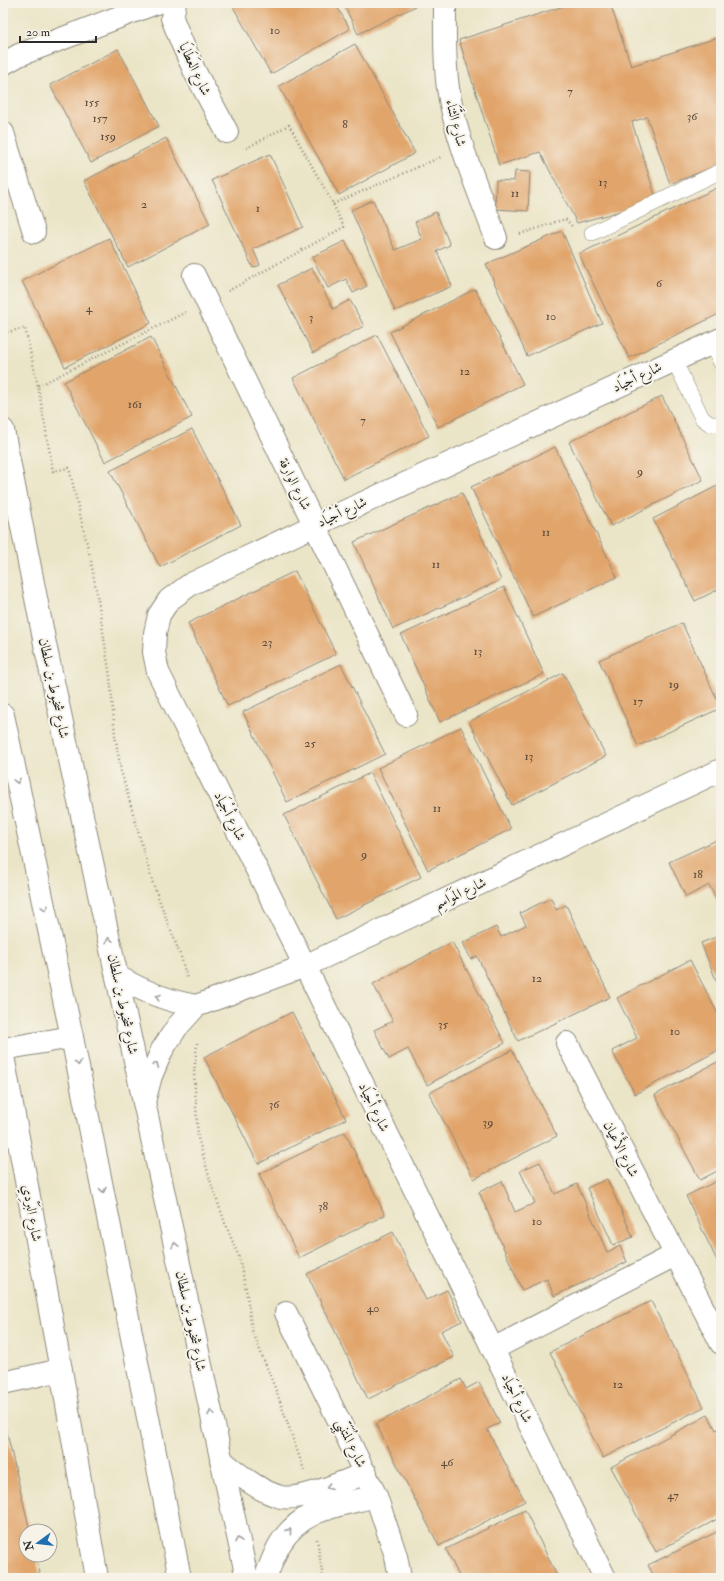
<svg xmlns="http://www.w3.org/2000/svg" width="724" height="1581" font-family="'IM FELL Double Pica',Amiri,serif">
<rect width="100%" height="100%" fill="#f7f3e8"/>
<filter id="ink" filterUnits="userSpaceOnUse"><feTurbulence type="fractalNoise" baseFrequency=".025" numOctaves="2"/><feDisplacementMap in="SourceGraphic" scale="8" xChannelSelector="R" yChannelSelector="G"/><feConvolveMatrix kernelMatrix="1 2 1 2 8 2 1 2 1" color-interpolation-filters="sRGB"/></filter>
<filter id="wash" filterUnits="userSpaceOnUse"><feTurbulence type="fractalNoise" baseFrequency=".012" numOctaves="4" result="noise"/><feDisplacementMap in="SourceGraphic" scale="16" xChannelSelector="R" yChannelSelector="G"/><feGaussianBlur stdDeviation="0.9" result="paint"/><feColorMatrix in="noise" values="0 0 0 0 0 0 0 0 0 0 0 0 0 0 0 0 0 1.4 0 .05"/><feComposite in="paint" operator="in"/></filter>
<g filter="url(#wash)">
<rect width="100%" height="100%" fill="#ebe5c8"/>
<g id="blocks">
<g fill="#e1a46b">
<path d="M231,3H335L350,29L271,74Z"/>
<path d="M343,3H422L358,34Z"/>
<path d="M573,3H610L631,66L716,38L721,53V164L670,184L647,117L632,122L657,201L577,223L540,152L499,165L459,40Z"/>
<path d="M355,44L415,153L339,195L279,86Z"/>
<path d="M118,49L159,126L91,163L50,85Z"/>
<path d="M166,138L210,224L128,267L84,181Z"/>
<path d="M270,154L303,227L253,249L260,265L253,268L212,180Z"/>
<path d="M515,171L530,172L528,211L495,209L496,180L514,181Z"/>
<path d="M721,186V313L629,358L579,254Z"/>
<path d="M373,200L395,250L422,239L415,222L436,212L450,245L437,251L452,286L395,311L351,210Z"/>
<path d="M562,231L602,323L527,356L486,264Z"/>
<path d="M109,238L151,323L65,367L22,281Z"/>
<path d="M345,241L367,286L353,293L346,279L328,288L312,257Z"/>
<path d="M312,268L333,309L350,300L364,326L313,353L278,285Z"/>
<path d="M475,289L523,384L438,427L390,332Z"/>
<path d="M377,335L429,436L344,479L293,378Z"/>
<path d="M151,337L192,417L105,462L64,382Z"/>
<path d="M662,396L703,480L611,526L569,442Z"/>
<path d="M192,429L241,525L160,567L110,471Z"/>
<path d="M555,447L617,577L533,617L471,487Z"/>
<path d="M721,484V588L695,601L653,519Z"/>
<path d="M462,493L501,580L393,629L354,542Z"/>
<path d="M295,571L336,654L228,706L188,623Z"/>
<path d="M504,587L544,674L440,722L401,635Z"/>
<path d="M682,623L721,708L638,746L599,660Z"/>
<path d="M341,664L385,754L287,802L243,712Z"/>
<path d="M563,673L606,756L512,805L469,722Z"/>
<path d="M461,727L511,829L428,870L378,768Z"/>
<path d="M370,773L421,877L336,919L284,815Z"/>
<path d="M721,838V909L709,885L686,897L669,862Z"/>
<path d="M551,898L556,910L566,905L610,997L518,1041L477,956L471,959L463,943L496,927L501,937L526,925L520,913Z"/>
<path d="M721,935V992L701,943Z"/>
<path d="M452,942L505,1043L427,1085L408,1049L389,1059L374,1030L393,1021L373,984Z"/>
<path d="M690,960L721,1020V1049L635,1094L612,1051L637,1038L617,998Z"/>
<path d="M292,1012L346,1119L258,1164L204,1057Z"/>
<path d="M512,1050L557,1136L474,1179L429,1093Z"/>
<path d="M721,1060V1169L700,1180L655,1095Z"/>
<path d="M345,1132L385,1215L299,1258L259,1174Z"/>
<path d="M540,1162L555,1194L577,1184L607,1252L620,1246L627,1262L554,1296L547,1279L522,1290L479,1192L502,1181L515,1212L535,1203L520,1171Z"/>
<path d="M607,1179L633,1237L613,1245L587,1188Z"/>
<path d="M721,1179V1269L686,1196Z"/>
<path d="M393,1232L426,1300L447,1290L462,1321L441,1331L454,1357L368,1399L307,1274Z"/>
<path d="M651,1301L704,1407L603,1458L550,1352Z"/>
<path d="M461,1379L466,1389L479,1382L500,1423L487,1429L525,1501L439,1546L376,1424Z"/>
<path d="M708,1415L716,1430L721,1428V1517L656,1552L611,1467Z"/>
<path d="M3,1416L30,1531H26V1555H35L40,1573L20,1578H3Z"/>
<path d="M525,1510L558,1578H460L446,1549Z"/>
<path d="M721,1530V1578H655L648,1565Z"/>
</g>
</g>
</g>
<g filter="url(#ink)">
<use href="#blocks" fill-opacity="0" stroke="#8b887a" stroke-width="1"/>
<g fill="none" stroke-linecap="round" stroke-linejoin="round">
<defs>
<g id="service">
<path d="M592,233L721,171"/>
<path d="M712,343L721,363"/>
<path d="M674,360L702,418L710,424H721"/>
</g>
<g id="minor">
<path d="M175,3L172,18L182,43L195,72L227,132"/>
<path d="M445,3C445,31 444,60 448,88C456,140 478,189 496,238"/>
<path d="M3,64L19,55L156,3"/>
<path d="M3,133L34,232"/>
<path d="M194,275L406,715"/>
<path d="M117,976C142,991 167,1001 196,1006"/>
<path d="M567,1043L721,1343"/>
<path d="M3,1049L72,1037"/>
<path d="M3,1056L61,1370L97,1578"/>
<path d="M144,1102L151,1076L162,1050L177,1027L196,1006L305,966L721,770"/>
<path d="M286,1313L376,1496L396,1556L400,1578"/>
<path d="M493,1349L675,1255"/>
<path d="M3,1383L61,1370"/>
<path d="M605,1578L305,966L158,672L154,652L155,633L159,615L169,600L191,584L315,525L721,339"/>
</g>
<g id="primary">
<path d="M3,430L46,649L247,1578"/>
<path d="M3,715L72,1037L180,1578"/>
<path d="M221,1460C239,1474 258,1491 281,1497C302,1501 345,1481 366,1473"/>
<path d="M265,1578C270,1567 274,1554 280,1544C302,1508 338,1506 376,1496"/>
</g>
</defs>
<use href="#service" stroke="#8b887a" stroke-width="16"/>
<use href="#minor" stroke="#8b887a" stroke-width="24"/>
<use href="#primary" stroke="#8b887a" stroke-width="24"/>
<g stroke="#8b887a" stroke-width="2.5" stroke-dasharray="1 3" stroke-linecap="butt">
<path d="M333,204L441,157"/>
<path d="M520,234L565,219L573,227"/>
<path d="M228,291L344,227L333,204L289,125L245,149"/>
<path d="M3,333L25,328L38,386L53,471L69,468L91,561L100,612L110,677L115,735L121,771L153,884L181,957L187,979"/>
<path d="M38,386L186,312"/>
<path d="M197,1043L194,1073L198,1138L211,1183L225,1223L239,1257L246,1289L252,1330L277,1393L304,1470"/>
<path d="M317,1539L323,1578"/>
</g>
<use href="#service" stroke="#fff" stroke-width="15"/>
<use href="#minor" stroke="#fff" stroke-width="22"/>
<use href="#primary" stroke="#fff" stroke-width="22"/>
</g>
<defs><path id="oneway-chevron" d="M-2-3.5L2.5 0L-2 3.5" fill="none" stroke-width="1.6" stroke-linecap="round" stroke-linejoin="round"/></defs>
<g stroke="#a0a0a0">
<use href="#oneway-chevron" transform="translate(17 781) rotate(78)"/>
<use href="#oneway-chevron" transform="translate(45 908) rotate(78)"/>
<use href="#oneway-chevron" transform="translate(109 940) rotate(-102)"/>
<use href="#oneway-chevron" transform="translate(158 997) rotate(-160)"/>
<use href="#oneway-chevron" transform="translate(78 1063) rotate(79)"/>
<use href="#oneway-chevron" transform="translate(156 1065) rotate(-66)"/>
<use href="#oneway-chevron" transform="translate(103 1190) rotate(79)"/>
<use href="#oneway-chevron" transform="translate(175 1245) rotate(-102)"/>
<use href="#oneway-chevron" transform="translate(211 1413) rotate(-102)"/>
<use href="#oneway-chevron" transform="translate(329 1487) rotate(159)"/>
<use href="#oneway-chevron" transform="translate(289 1531) rotate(-51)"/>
<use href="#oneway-chevron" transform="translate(238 1540) rotate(-102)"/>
</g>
</g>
<g text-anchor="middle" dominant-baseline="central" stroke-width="4" stroke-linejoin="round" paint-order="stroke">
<g font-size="12" fill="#58493b">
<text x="275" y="30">10</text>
<text x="570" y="91">7</text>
<text x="92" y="102">155</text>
<text x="692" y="116">36</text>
<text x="100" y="118">157</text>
<text x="345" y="124">8</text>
<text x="108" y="136">159</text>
<text x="603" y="182">13</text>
<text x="515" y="193">11</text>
<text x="144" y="204">2</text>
<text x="258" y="208">1</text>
<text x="659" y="283">6</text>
<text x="89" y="308">4</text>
<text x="551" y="316">10</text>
<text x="311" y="317">3</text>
<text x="465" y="371">12</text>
<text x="135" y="404">161</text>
<text x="363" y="420">7</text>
<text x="640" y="471">9</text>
<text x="546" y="532">11</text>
<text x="436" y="564">11</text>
<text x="267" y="642">23</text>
<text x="478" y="651">13</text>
<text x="674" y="684">19</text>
<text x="638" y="701">17</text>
<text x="310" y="743">25</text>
<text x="529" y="756">13</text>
<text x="437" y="808">11</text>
<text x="364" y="854">9</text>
<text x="698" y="874">18</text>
<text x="537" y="978">12</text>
<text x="443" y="1024">35</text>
<text x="675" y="1031">10</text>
<text x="274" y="1104">36</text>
<text x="488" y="1122">39</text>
<text x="323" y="1206">38</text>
<text x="537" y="1221">10</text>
<text x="373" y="1308">40</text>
<text x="618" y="1384">12</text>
<text x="447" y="1462">46</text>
<text x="673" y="1495">47</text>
</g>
<g font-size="14" fill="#2b2b2b" stroke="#f7f3e8">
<text transform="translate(195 69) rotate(65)">شارع العَطَايَا</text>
<text transform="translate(456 123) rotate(76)">شارع الثَّنَاء</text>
<text transform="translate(637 377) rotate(-25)">شارع أجْيَاد</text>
<text transform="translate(295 484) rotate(64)">شارع الوارفة</text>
<text transform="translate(342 512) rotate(-25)">شارع أجْيَاد</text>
<text transform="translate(54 688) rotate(78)">شارع شخبوط بن سلطان</text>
<text transform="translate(230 816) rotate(63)">شارع أجْيَاد</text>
<text transform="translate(460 893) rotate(-25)">شارع المَوَاسِم</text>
<text transform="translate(123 1004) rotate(78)">شارع شخبوط بن سلطان</text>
<text transform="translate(374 1107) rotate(64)">شارع أجْيَاد</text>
<text transform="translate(621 1149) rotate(63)">شارع الأَعْيان</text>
<text transform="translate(32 1213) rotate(80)">شارع البَرْدِي</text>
<text transform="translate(191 1321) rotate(78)">شارع شخبوط بن سلطان</text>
<text transform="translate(517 1398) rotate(64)">شارع أجْيَاد</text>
<text transform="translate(351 1443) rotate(64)">شارع المُتَنَبِّي</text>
</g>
</g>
<rect width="724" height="1581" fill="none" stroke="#f7f3e8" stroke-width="16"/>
<g transform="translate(38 1543) rotate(255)"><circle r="19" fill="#f7f3e8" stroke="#a5a39c"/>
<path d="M0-3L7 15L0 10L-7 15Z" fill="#1f6fb2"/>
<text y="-6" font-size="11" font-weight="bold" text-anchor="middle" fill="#2b2b2b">N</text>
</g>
<path d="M20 36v6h76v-6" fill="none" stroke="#2b2b2b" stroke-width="2"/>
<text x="26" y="36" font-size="12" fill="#2b2b2b" stroke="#f7f3e8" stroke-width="3" paint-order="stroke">20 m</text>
</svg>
